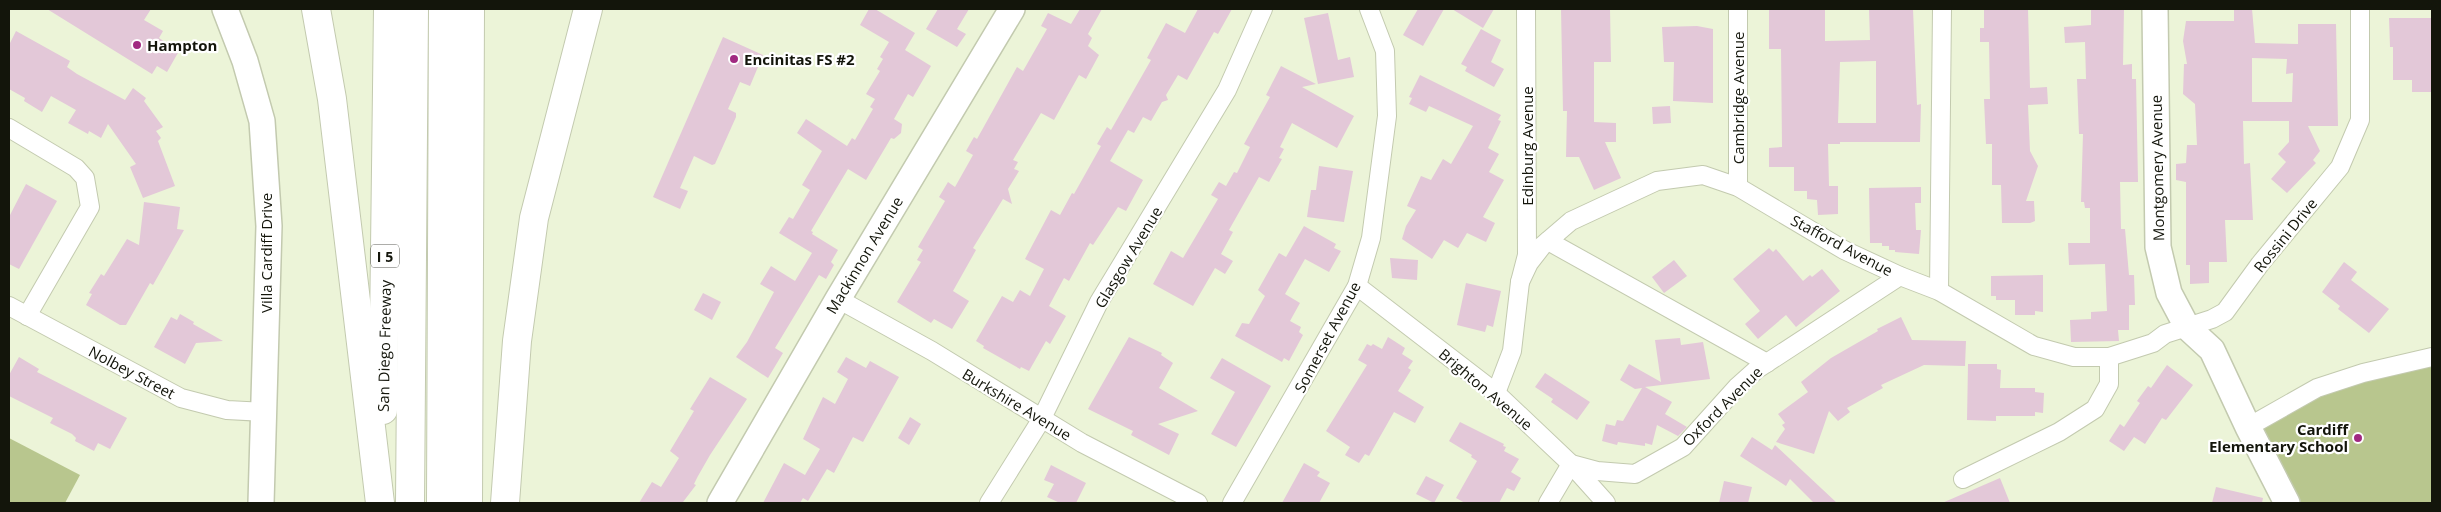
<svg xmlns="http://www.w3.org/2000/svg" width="2441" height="512" font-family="'Open Sans',sans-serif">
<rect width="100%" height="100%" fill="#ecf4d8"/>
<g fill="#b8c68e">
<path d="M2432,356V503H2288L2250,428L2283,405Z"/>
<path d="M9,438L80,475L65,503H9Z"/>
</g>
<g fill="#e3c8d8" fill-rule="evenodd">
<path d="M47,9H151L144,20L163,31L159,38L179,51L167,72L157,66L152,74Z"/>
<path d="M869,9H875L915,33L905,50L931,66L913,97L908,94L894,119L902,124L901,133L894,139L891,138L866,180L848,169L811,231L813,232L812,234L838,250L831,262L834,265L826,279L819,275L775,348L783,353L768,378L736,357L747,342L774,292L760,284L771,266L795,281L812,253L779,233L789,217L793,219L810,190L802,185L822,151L797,133L806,119L847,146L852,138L855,140L873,109L870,107L875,99L866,94L880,71L877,69L883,59L880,57L889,42L860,25Z"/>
<path d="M938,9H969L957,29L966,34L957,47L926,29Z"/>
<path d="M1080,9H1102L1088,34L1092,38L1088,46L1099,55L1086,79L1079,75L1054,120L1041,113L1013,160L1018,162L1014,169L1019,171L1008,189L1012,204L1003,199L973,248L976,250L953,291L969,301L952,329L934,319L931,323L897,302L921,262L917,260L923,250L918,247L945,201L939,197L948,182L955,187L973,155L966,151L974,137L977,139L1017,67L1023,71L1047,29L1041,26L1048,13L1071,24Z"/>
<path d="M1198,9H1232L1218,34L1214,32L1187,80L1178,75L1166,95L1168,100L1162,102L1151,121L1143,117L1134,133L1128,130L1110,161L1143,180L1126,211L1118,207L1093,245L1090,243L1069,281L1064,278L1049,306L1066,316L1050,344L1046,341L1029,371L1021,367L1020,369L983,348L984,346L976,341L1002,296L1013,302L1020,290L1030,296L1044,269L1025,259L1051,210L1060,215L1072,193L1074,194L1101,146L1097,144L1107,127L1111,130L1151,60L1147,58L1166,23L1185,33Z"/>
<path d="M1418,9H1444L1423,46L1403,35Z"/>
<path d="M1452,9H1494L1483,28Z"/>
<path d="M1561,9H1610L1611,62H1594V122L1616,123V142H1605L1621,178L1594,190L1579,157H1566L1567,111H1563Z"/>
<path d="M1769,9H1825V41L1870,40L1869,9H1913L1917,105L1921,104L1920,142H1840V144H1828L1829,186H1838V214L1818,215L1817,200L1807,199V191H1794V167H1769V148L1782,147L1781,49H1769ZM1876,61V123H1838L1840,62Z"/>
<path d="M1984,9H2028L2030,88L2047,87L2048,104L2028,105L2030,151L2038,166L2026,201H2034L2035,221L2030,223H2002L2001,185H1992V144H1986L1984,99H1990L1989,42H1980V28H1984Z"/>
<path d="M2091,9H2124L2123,65L2132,64V79H2136L2138,182H2120L2121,229H2125L2129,275H2134L2135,305H2129V330H2118L2119,341L2071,342L2070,320L2091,319V312L2107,311L2105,264L2069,265L2068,243H2090V208H2085L2084,202H2081L2083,134H2079L2077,79H2086L2085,42L2065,43L2064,27L2091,25Z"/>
<path d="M2234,9H2252L2255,43L2298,44V24H2336L2338,126H2308L2320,151L2313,160L2316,163L2287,193L2271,179L2286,162L2278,154L2289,142V121H2243L2244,164L2250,163L2253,220H2225L2227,262H2209V283L2190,284V265H2186V182L2176,180V164L2186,163L2187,145H2197L2195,104L2183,94L2184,64H2187L2183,41L2186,21H2234ZM2252,58L2287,59L2286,74L2293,73L2292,102H2252Z"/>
<path d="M1328,13L1338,60L1350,57L1354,77L1318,84L1304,18Z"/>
<path d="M2389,18H2431L2432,92H2412V80H2393V47H2390Z"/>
<path d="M1697,26L1713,29V103L1673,101L1674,62H1664L1662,27Z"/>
<path d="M1481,29L1501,40L1491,62L1504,69L1494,87L1465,71L1467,67L1461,64Z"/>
<path d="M16,31L70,61L67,67L77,74L125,100L133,88L146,98L144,101L163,127L156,131L161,138L158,141L175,186L143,198L130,167L136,164L108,124L101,138L89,131L88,134L68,123L76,110L51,96L42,112L24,101L25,98L9,89V45Z"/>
<path d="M723,37L763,55L750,86L740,82L728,109L736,113V117L715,164L712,165L694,156L680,188L688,191L680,209L653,197Z"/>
<path d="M1281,66L1316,84L1302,87L1354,116L1337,148L1292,123L1280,147L1284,149L1279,158L1282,159L1269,182L1259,177L1229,230L1233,232L1221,254L1233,261L1225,274L1215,268L1193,306L1153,284L1171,251L1183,258L1218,199L1211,195L1219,182L1226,186L1234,172L1237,173L1250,147L1244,144L1270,97L1266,95Z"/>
<path d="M1420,75L1501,115L1498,120L1501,121L1488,148L1499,154L1489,172L1504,180L1483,217L1495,223L1486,242L1467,233L1458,248L1444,240L1432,259L1402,239L1406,226L1416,210L1407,206L1421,176L1431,180L1443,159L1451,164L1473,126L1429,106L1426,112L1409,104L1412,98L1409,97Z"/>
<path d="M1670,106L1671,123L1653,124L1652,107Z"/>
<path d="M1319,166L1353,171L1344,222L1307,217L1311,190H1316Z"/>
<path d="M26,184L57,201L19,269L9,264V217Z"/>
<path d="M1921,187V203H1915L1916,230H1921L1919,254L1895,252V250H1889V246H1882V243H1870L1869,188Z"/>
<path d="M144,202L180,207L177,229L184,230L153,285L150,283L126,325H120L86,305L92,294L89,293L101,274L104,276L127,239L139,245Z"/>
<path d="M1304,226L1336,244L1334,248L1341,251L1329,272L1305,259L1285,294L1300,303L1290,321L1301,327L1299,332L1303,335L1289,361L1284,358L1282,362L1235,336L1242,323L1249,324L1265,296L1258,290L1279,253L1286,257Z"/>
<path d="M1769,248L1773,252L1776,249L1803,281L1810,275L1812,277L1822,269L1840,291L1796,327L1786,315L1758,339L1745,324L1760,311L1733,279Z"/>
<path d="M1390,258L1418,260L1417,280L1392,278Z"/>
<path d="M1674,260L1687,276L1664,293L1652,277Z"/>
<path d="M2344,262L2357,272L2351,280L2389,309L2369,333L2338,309L2340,306L2322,292Z"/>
<path d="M2043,275V312L2035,311V315H2015V300H1996V296H1991V276Z"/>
<path d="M1466,283L1501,291L1493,327L1487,325L1485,332L1457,325Z"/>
<path d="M703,293L721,302L712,320L694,310Z"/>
<path d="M180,314L194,322L193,324L223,341L196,343L185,364L154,347L171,317L177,320Z"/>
<path d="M1901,317L1912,340L1966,341L1965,366L1924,365L1881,385L1883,388L1847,408L1850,412L1838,421L1829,411L1814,454L1776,442L1785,429L1782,425L1785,423L1778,414L1808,392L1801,382L1831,358L1878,331L1877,329Z"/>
<path d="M1129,337L1162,353L1161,355L1173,363L1159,388L1198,411L1158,424L1179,434L1169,455L1131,435L1133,431L1088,409Z"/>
<path d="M1388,337L1405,348L1402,354L1413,361L1408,368L1411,370L1398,391L1424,407L1415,423L1394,412L1369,456L1365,454L1359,463L1345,455L1350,447L1326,431L1367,365L1358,360L1367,344L1371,346L1373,344L1382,349Z"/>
<path d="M1680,338L1681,345L1703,342L1710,379L1645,387L1672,402L1665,414L1687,427L1678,436L1657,425L1652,445L1645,443V446L1618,442L1617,445L1602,441L1606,424L1615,426L1617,420L1623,421L1642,388L1635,389L1620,380L1629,364L1661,382L1655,340Z"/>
<path d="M19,357L39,369L37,372L127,418L110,449L98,443L94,451L75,441L76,438L72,434L50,423L53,418L9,396V375Z"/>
<path d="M846,357L866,368L870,361L899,377L863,442L853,437L834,473L827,469L808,501L803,498L800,503H763L784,463L805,475L820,449L803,439L823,397L835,404L848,379L837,372Z"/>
<path d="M1222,358L1271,386L1236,447L1211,434L1235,392L1210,378Z"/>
<path d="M1968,364H1997V369L2001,370L2000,388H2035V392L2044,393L2043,413L2035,412V416H1996V421L1967,420Z"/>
<path d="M2167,365L2193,385L2166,420L2162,418L2145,444L2134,437L2124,451L2109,441L2120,424L2124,427L2140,403L2137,401L2148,386L2151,388Z"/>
<path d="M1545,373L1590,402L1577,420L1551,402L1553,399L1535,387Z"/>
<path d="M710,377L747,399L710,455L698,476L694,484L696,485L683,502L686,503H639L652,482L661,487L679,458L670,451L694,411L690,409Z"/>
<path d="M910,417L921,424L909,445L898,438Z"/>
<path d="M1460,422L1504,444L1503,446L1506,447L1504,451L1519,459L1511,472L1521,478L1514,491L1507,488L1499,503H1465L1456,498L1477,461L1471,457L1472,455L1449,441Z"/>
<path d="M1752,437L1772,450L1775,445L1837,503H1814L1790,479L1786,486L1740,456Z"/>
<path d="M1304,463L1320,472L1317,476L1330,483L1319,503H1282Z"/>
<path d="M1051,465L1086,483L1076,503H1060L1047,497L1054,484L1044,480Z"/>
<path d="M1426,476L1444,485L1434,503L1416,494Z"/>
<path d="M2000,478L2010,503H1942Z"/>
<path d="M1724,481L1752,487L1748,503H1719Z"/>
<path d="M2216,487L2263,498L2262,503H2212Z"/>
</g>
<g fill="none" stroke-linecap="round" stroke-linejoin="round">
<defs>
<g id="street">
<path d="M1738,9V187"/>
<path d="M9,128L76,168L85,178L90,207L27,316"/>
<path d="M1548,241L1767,363"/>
<path d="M1520,282L1529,263L1543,245L1571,221L1657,181L1703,175L1738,187L1844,250L1900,276L1939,291L2034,346L2074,357H2109L2153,343L2165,334L2212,319L2225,312L2260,264L2340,167L2360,120V9"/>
<path d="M1357,286L1496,393L1571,464L1606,503"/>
<path d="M1939,291L1942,9"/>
<path d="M838,299L932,351L1082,443L1198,503"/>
<path d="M9,306L181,398L227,410L263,412"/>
<path d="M1496,393L1512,351L1520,282L1527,255L1526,9"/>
<path d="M2248,427L2317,388L2363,373L2432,357"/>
<path d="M1963,479L2059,432L2095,409L2109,384V357"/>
<path d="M989,503L1041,420L1099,302L1227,90L1263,9"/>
<path d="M1232,503L1357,286L1371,238L1387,116L1385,51L1369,9"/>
<path d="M1548,503L1571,464L1597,471L1635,474L1683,447L1737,387L1756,370L1900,276"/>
</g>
<g id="secondary">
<path d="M225,9L245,61L262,121L269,226L261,503"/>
<path d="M2155,9L2158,247L2169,293L2187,327L2212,350L2248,427L2287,503"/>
<path d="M720,503L838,299L1012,9"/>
</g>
<g id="highway">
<path d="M316,9L332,99L380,503"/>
<path d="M383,410L388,9"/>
<path d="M410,503L414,9"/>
<path d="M441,503L443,9"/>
<path d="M468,503L470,9"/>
<path d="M505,503L517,341L534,218L588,9"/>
</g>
</defs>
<use href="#street" stroke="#c3caaf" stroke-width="20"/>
<use href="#secondary" stroke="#c3caaf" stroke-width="28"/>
<use href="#highway" stroke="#c3caaf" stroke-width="30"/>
<use href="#street" stroke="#fff" stroke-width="18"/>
<use href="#secondary" stroke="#fff" stroke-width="25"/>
<use href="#highway" stroke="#fff" stroke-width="28"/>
</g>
<g fill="#a12981" stroke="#fff" stroke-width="2">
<circle cx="137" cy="45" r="5"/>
<circle cx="734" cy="59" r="5"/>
<circle cx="2358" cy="438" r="5"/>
</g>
<g text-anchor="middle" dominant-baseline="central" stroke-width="4.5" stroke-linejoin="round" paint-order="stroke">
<rect fill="#fff" stroke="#5a5b54" stroke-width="1" x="371" y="244.5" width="28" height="23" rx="4"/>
<g font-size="14" font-weight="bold" fill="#13150b">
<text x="385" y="256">I 5</text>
</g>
<g font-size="15" font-weight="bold" fill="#13150b" stroke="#fff" text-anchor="start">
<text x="147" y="45">Hampton</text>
<text x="744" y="59">Encinitas FS #2</text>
<text x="2348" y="429" text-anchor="end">Cardiff<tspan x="2348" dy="17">Elementary School</tspan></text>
</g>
<g font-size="15" fill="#13150b" stroke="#fff">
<text transform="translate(1738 98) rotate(-90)">Cambridge Avenue</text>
<text transform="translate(1527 146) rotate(-90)">Edinburg Avenue</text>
<text transform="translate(2157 168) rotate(-91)">Montgomery Avenue</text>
<text transform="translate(2285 235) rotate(-51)">Rossini Drive</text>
<text transform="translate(1842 245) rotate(28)">Stafford Avenue</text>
<text transform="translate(266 253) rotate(-90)">Villa Cardiff Drive</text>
<text transform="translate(864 255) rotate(-59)">Mackinnon Avenue</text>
<text transform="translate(1128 257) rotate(-59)">Glasgow Avenue</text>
<text transform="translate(1327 337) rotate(-62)">Somerset Avenue</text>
<text transform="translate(384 346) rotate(-89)">San Diego Freeway</text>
<text transform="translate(132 372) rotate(28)">Nolbey Street</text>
<text transform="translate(1486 389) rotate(40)">Brighton Avenue</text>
<text transform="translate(1017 404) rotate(31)">Burkshire Avenue</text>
<text transform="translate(1722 406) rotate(-45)">Oxford Avenue</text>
</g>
</g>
<rect width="2441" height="512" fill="none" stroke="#13150b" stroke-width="20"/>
</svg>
